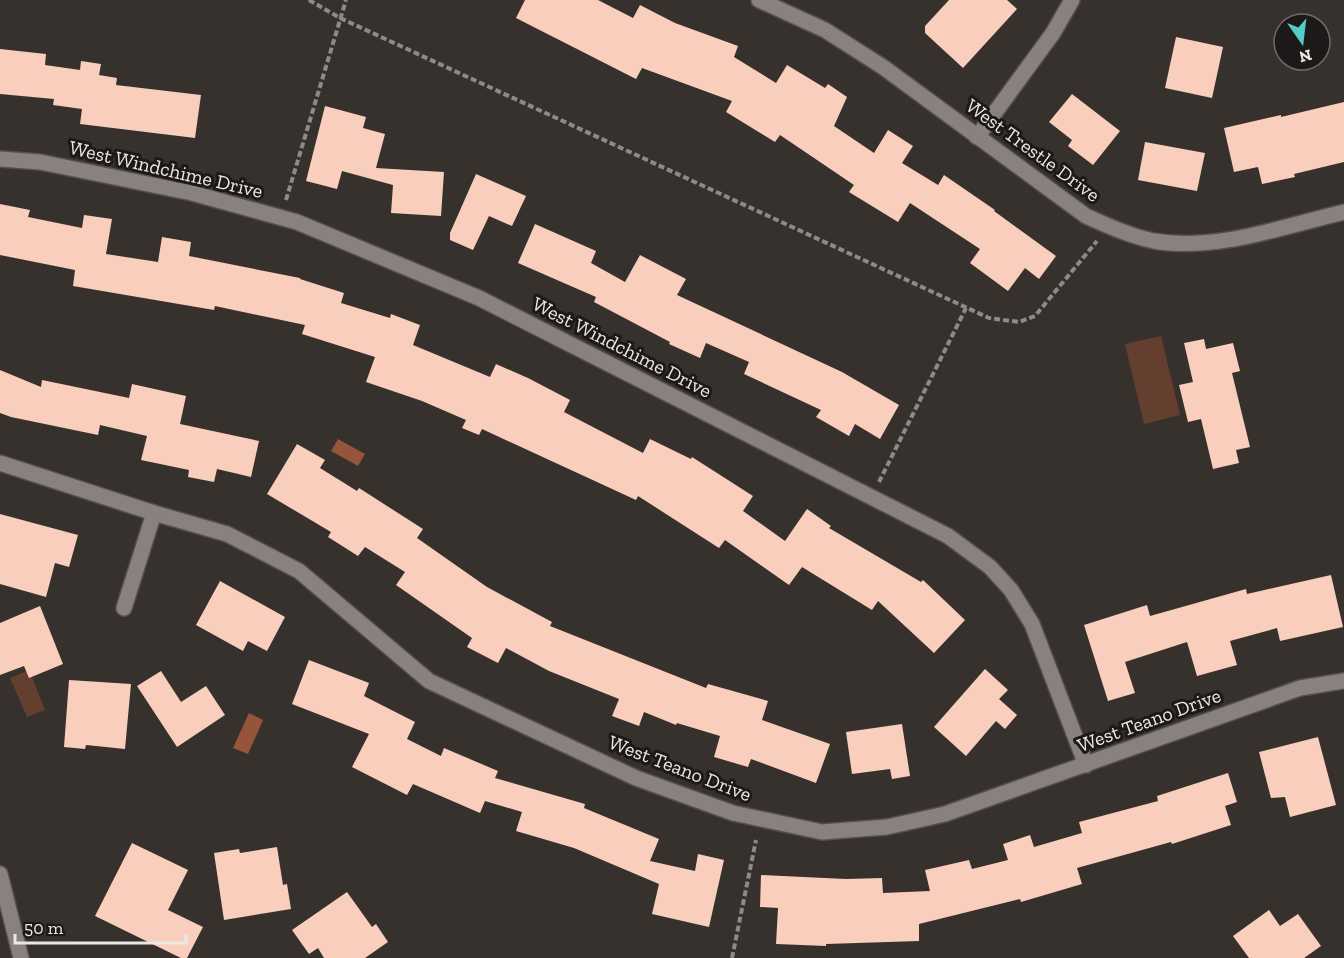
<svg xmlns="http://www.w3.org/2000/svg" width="1344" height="958" font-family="'Zilla Slab',serif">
<rect width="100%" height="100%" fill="#37312e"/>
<g fill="#643f30">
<path d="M1161,336L1180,415L1144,424L1125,344Z"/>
<path d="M29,670L45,710L27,717L10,678Z"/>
</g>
<g fill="#94553a">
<path d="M338,439L365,454L358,466L331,451Z"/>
<path d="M249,713L263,720L248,754L233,748Z"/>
</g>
<g fill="#f9cebc">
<path d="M525,0H598L633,18L640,5L675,23L738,46L734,57L776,83L787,65L825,88L828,84L847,97L834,126L874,153L888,130L913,146L902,163L938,185L944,175L995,210L994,211L1056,256L1039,279L1025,268L1008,291L970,263L980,249L910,203L898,222L849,192L854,185L780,135L775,142L726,112L732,101L642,68L636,79L516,18Z"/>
<path d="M949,0H1007L1017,9L963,68L925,33V26Z"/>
<path d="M1176,37L1223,47L1212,98L1165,88Z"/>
<path d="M0,49L46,54L45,65L80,70L81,61L101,64L99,75L117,78L116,85L201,95L195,138L80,124L82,109L53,105L54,99L0,94Z"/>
<path d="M1072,94L1120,131L1093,165L1068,146L1072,140L1049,122Z"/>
<path d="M1344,102V162L1294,174L1295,177L1262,184L1258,167L1234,172L1224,128L1281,115V117Z"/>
<path d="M325,106L366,117L363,128L385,134L376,168L444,172L441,216L391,213L393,185L342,171L337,189L306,181Z"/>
<path d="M1145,142L1205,153L1197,191L1138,180Z"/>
<path d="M476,174L526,196L512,226L489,216L473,250L450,240V233Z"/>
<path d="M0,204L30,210L28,217L82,228L84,215L112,219L106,254L158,262L162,237L191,242L189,256L300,278V279L344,293L341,303L390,318L391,314L420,325L413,345L490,377L496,364L528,378L570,400L564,412L643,453L650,439L691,459L692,457L753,496L743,511L785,541L807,509L831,526L829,528L921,582L923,580L965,620L934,653L878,601L872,610L802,567L789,585L725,540L719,548L638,496L636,500L482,429L479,435L462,428L466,420L422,401L366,382L375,357L302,334L305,325L215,306L214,310L73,286L75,270L0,255Z"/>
<path d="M535,224L596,251L591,263L625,282L640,255L686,279L677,295L842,372L899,405L880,439L855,424L849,436L816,417L821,410L744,374L749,362L706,343L700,358L669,344L670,342L594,302L596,297L518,263Z"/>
<path d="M1204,339L1206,349L1233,343L1240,371L1232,373L1250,447L1236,450L1239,463L1213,469L1201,419L1188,422L1179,385L1193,382L1184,343Z"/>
<path d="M0,370L41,387L42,380L129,398L132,384L186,396L180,424L259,441L251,477L217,469L214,482L188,477L189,470L141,460L147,436L100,425L98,435L11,417L0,413Z"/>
<path d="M297,444L325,460L320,468L357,491L359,488L423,529L417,538L487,587L552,622L550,626L706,688L708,684L768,701L762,720L830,744L816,783L751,759L748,767L714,757L720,736L677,723L676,725L644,712L639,726L612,716L619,699L549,671L506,648L498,663L467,647L472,638L396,585L405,572L365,547L358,556L328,537L331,532L267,494Z"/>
<path d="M0,514L78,535L69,567L55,563L46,597L0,584Z"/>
<path d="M1331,575L1343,627L1280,641L1277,628L1230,641L1237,665L1197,676L1187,642L1125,662L1135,693L1108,701L1084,625L1147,605L1150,616L1246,589L1247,594Z"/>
<path d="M220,581L285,617L267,651L248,641L243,651L196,625Z"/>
<path d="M40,606L63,664L29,678L24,666L0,675V623Z"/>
<path d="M309,660L369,683L364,696L415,722L407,739L441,756L444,748L498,771L495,778L585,804L584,808L659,839L650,861L695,871L698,854L724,860L709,927L652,914L659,884L574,848L516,831L522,812L485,801L480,813L413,784L407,795L352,767L369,734L292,704Z"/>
<path d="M985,669L1008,690L999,699L1017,715L1005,729L996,721L966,756L934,727Z"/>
<path d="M161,671L181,702L206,686L225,715L177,747L137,686Z"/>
<path d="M69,680L131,684L125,749L86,745L85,749L64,747Z"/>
<path d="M902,724L910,776L892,779L890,769L852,774L846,732Z"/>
<path d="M1318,737L1336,805L1290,817L1285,797L1271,798L1259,752Z"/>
<path d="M1228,773L1237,802L1225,806L1231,825L1172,844L1171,842L1077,868L1082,884L1021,902L1020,899L919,924V941L826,944V946L776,944L778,908L760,907L761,875L846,879L882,878L883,893L930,891L925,870L969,860L972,869L1008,860L1003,844L1030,835L1034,847L1082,833L1079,822L1158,801L1157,796Z"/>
<path d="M132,843L188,870L168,910L203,927L187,958H181L95,916Z"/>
<path d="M277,847L283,885L287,884L291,909L224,920L214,853L239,849L240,853Z"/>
<path d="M347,892L372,927L376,924L388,942L365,958H324L318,948L309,954L292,930Z"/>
<path d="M1269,910L1280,926L1298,914L1321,946L1304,958H1249L1233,936Z"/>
</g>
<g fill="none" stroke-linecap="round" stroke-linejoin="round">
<defs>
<g id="minor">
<path d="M759,0L825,30L883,67L1086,216C1108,226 1130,236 1154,241C1215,252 1285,226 1344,212"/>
<path d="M977,137L1053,33L1072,0"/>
<path d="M0,159L40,162L192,193L297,222L479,298L948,536L990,567L1011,590L1032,624L1086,765"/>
<path d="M0,463L154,513L227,534L299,571L429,681L636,778L733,813L822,832L887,827L945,814L1300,688L1344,681"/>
<path d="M124,608L154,513"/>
<path d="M0,874L21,958"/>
</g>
</defs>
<use href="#minor" stroke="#534f4d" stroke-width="18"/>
<g stroke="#8f8a88" stroke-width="4" stroke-dasharray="6 3" stroke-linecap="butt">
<path d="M309,0L340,18L989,318L1019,322L1035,316L1097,241"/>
<path d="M286,200L346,0"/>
<path d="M879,482L966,308"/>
<path d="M732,958L756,840"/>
</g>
<use href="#minor" stroke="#88817e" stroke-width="15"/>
</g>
<g text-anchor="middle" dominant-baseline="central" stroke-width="6" stroke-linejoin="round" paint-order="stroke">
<g font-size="20" fill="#ebe7e5" stroke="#1c1918">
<text transform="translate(1033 150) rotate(36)">West Trestle Drive</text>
<text transform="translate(166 169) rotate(13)">West Windchime Drive</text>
<text transform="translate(622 347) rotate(27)">West Windchime Drive</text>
<text transform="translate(1149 720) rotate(-20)">West Teano Drive</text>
<text transform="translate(680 768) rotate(21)">West Teano Drive</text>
</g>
</g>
<g transform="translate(1302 42) rotate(166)"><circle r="28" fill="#1c1918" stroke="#6f6b6a" stroke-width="1.5"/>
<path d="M0-4.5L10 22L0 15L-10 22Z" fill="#53cdcb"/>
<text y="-9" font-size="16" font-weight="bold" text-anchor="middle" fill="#ebe7e5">N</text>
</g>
<path d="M15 934v9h171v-9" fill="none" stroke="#ebe7e5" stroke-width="3"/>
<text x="24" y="934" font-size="18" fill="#ebe7e5" stroke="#1c1918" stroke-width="4.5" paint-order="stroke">50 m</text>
</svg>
